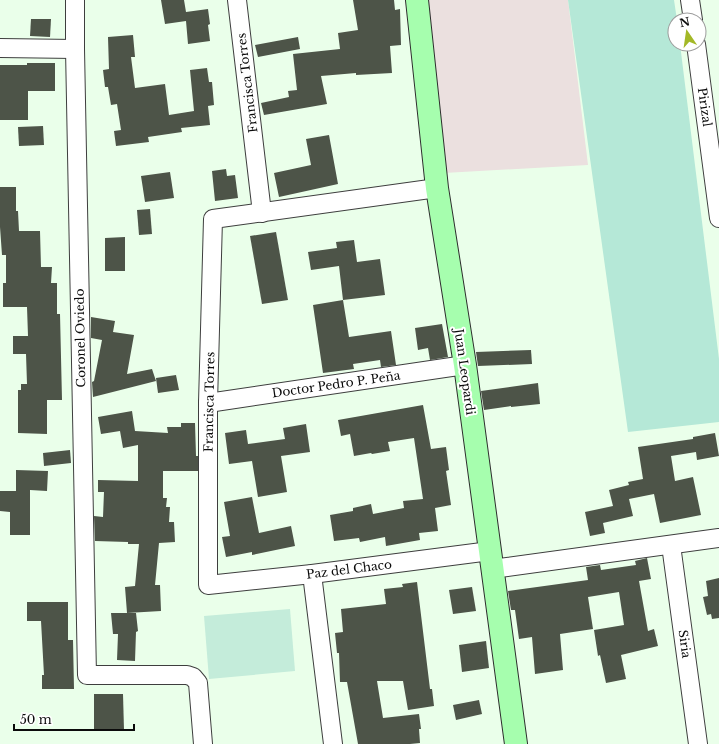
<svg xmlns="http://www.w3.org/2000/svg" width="719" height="744" font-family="'Libre Baskerville',serif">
<rect width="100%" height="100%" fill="#eaffea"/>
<path fill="#ebe0df" d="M422,0H568L588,165L444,173Z"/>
<path fill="#b5e8d7" d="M568,0H674L677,20H675V44H680L719,359V422L628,432Z"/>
<path fill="#c4ecda" d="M290,609L295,671L209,679L204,616Z"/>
<g fill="#4d5448">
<path d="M161,0H184L186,12L208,9L210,24L208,25L210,41L188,44L186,21L165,24Z"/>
<path d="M353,0H394L395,10L400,9L401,45L390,46L392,73L356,75V73L321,76L327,104L264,115L261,103L289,97L288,91L297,90L293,54L340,49L338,33L358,30Z"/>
<path d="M31,19H51L50,37L30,36Z"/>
<path d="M133,35L135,57H131L135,88L165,84L169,115L194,111L190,70L207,68L209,82H212L214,105L208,106L210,125L181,128L182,132L148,137L149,142L116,146L114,131L121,130L117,104L111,105L108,87H105L103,70L109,69L108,37Z"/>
<path d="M298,37L300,49L258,57L255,45Z"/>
<path d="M27,63H55V91H28V120H0V65H27Z"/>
<path d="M43,126L44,145L19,146L18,127Z"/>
<path d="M329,135L338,184L279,197L274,173L311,165L306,139Z"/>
<path d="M226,169L227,176L235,175L238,198L215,201L212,171Z"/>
<path d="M170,172L174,198L145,202L141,176Z"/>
<path d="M0,187H16V211H18L19,231H40L41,267H52L51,283H57V314H60L62,400H47V434L18,433V390H21V384H27L26,354H13V336H28L27,307H3V283H6V255H2L0,227Z"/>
<path d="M150,209L152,234L139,235L137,210Z"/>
<path d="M276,232L288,300L262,304L250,236Z"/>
<path d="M125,237V271H105V238Z"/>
<path d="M354,240L357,262L380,259L385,295L343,300L349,337L391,331L396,365L381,367L380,360L353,364L354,369L323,373L313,305L343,300L339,266L311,270L308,252L337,248L336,242Z"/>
<path d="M91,317L115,321L113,332L134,335L127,374L152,369L156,381L93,397L92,382L94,381L102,340L91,338Z"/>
<path d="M442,324L448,357L430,360L428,348L418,350L415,328Z"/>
<path d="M531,350L532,364L478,366L476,352Z"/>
<path d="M176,375L179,390L158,393L156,378Z"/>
<path d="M538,383L540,404L511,407V406L484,410L481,391Z"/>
<path d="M423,405L431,449L446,447L449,470L446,471L451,505L435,508L438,531L419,533L420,540L386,546L385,537L360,542L359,538L334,541L330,515L353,511V508L371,504L373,514L404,508L403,501L423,499L414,438L388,442L390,451L372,454L371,453L354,456L350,434L341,436L338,420Z"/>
<path d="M132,411L135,431L168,433L167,427H181V423H195L196,456H198V471H163V498H167L166,507H170L169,522H174L175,542L159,543L155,585H160L161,611L127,613L125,587L135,586L139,544H128V542L95,541L94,516L103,517L104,492H98V480L138,481V445L123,448L120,431L101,434L98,417Z"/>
<path d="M306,424L310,452L281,456L287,492L258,497L252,461L229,464L225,433L246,430L248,444L285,439L283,428Z"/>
<path d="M715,433L719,456L697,460L696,452L671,456L675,481L693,477L701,515L660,523L654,494L629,499L633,516L603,523L605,533L590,536L585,512L613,506L609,490L629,485L628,482L643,479L638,447L693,439V437Z"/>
<path d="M70,450L71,463L44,466L43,453Z"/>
<path d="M16,470L48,471L47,491L30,490V535H10V512L0,511V491H16Z"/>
<path d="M252,497L259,533L291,526L295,546L252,555V552L226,557L222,537L230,536L224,502Z"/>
<path d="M647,558L651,579L639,581L648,631L654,629L658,646L621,655L626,679L606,683L600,655L598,656L594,630L624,625L619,592L588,597L593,629L560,634L563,670L535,674L532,637L519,639L515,610H511L508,591L588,580L586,567L600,565L601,570L636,565L635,561Z"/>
<path d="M719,578V618L712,619L711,614L707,615L703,597L708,596L706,581Z"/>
<path d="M417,582L430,689H432L434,706L408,710L403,681H377L383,718L419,714L421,729H419L420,743L410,744H358L347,682H340L339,653H337L335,633L343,632L341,609L386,604L384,589L403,587L402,584Z"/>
<path d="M472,587L476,611L453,614L449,590Z"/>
<path d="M27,602H68V640H73L74,689H42V675H44L41,621H27Z"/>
<path d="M111,613H136L138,631L136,632L135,661L117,660L118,634H113Z"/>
<path d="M486,641L489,668L462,672L459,645Z"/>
<path d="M94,694H123L124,730L94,731Z"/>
<path d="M479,700L482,714L456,720L453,705Z"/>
</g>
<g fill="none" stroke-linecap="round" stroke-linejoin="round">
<defs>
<g id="minor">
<path d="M75,0V49L87,675H187L193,677L198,683L203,744"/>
<path d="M237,0L262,213"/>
<path d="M690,0L693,20"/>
<path d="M696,44L719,218"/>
<path d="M0,48L75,49"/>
<path d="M437,188L213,219L208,403V585L312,574L490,551"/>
<path d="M208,403L465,365"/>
<path d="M671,545L698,744"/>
<path d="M492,569L719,538"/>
<path d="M312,574L333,744"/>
</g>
<path id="secondary" d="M417,0L437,188L465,365L516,744"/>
</defs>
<use href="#minor" stroke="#3e3e3e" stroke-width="20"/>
<use href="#secondary" stroke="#2d2d2d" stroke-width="24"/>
<use href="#minor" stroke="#fff" stroke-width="18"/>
<use href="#secondary" stroke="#a6feae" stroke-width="22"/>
</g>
<g text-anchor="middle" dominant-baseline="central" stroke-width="4" stroke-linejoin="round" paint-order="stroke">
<g font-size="12" fill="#0b0b0b" stroke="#fff">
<text transform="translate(247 83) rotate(-97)">Francisca Torres</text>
<text transform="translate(705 107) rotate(82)">Pirizal</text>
<text transform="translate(80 338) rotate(-91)">Coronel Oviedo</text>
<text transform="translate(465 372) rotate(82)">Juan Leopardi</text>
<text transform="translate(336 384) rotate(-8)">Doctor Pedro P. Peña</text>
<text transform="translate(209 402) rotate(-89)">Francisca Torres</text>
<text transform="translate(349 569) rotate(-7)">Paz del Chaco</text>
<text transform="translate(685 644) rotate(82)">Siria</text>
</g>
</g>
<g transform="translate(687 32) rotate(347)"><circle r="19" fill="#ffffff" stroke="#9d9d9d"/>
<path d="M0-3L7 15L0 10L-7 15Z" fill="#a3b827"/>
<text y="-6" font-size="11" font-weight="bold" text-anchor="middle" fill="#0b0b0b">N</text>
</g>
<path d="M14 724v6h120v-6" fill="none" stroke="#0b0b0b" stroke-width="2"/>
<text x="20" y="724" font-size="12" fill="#0b0b0b" stroke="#ffffff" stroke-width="3" paint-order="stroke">50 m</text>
</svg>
